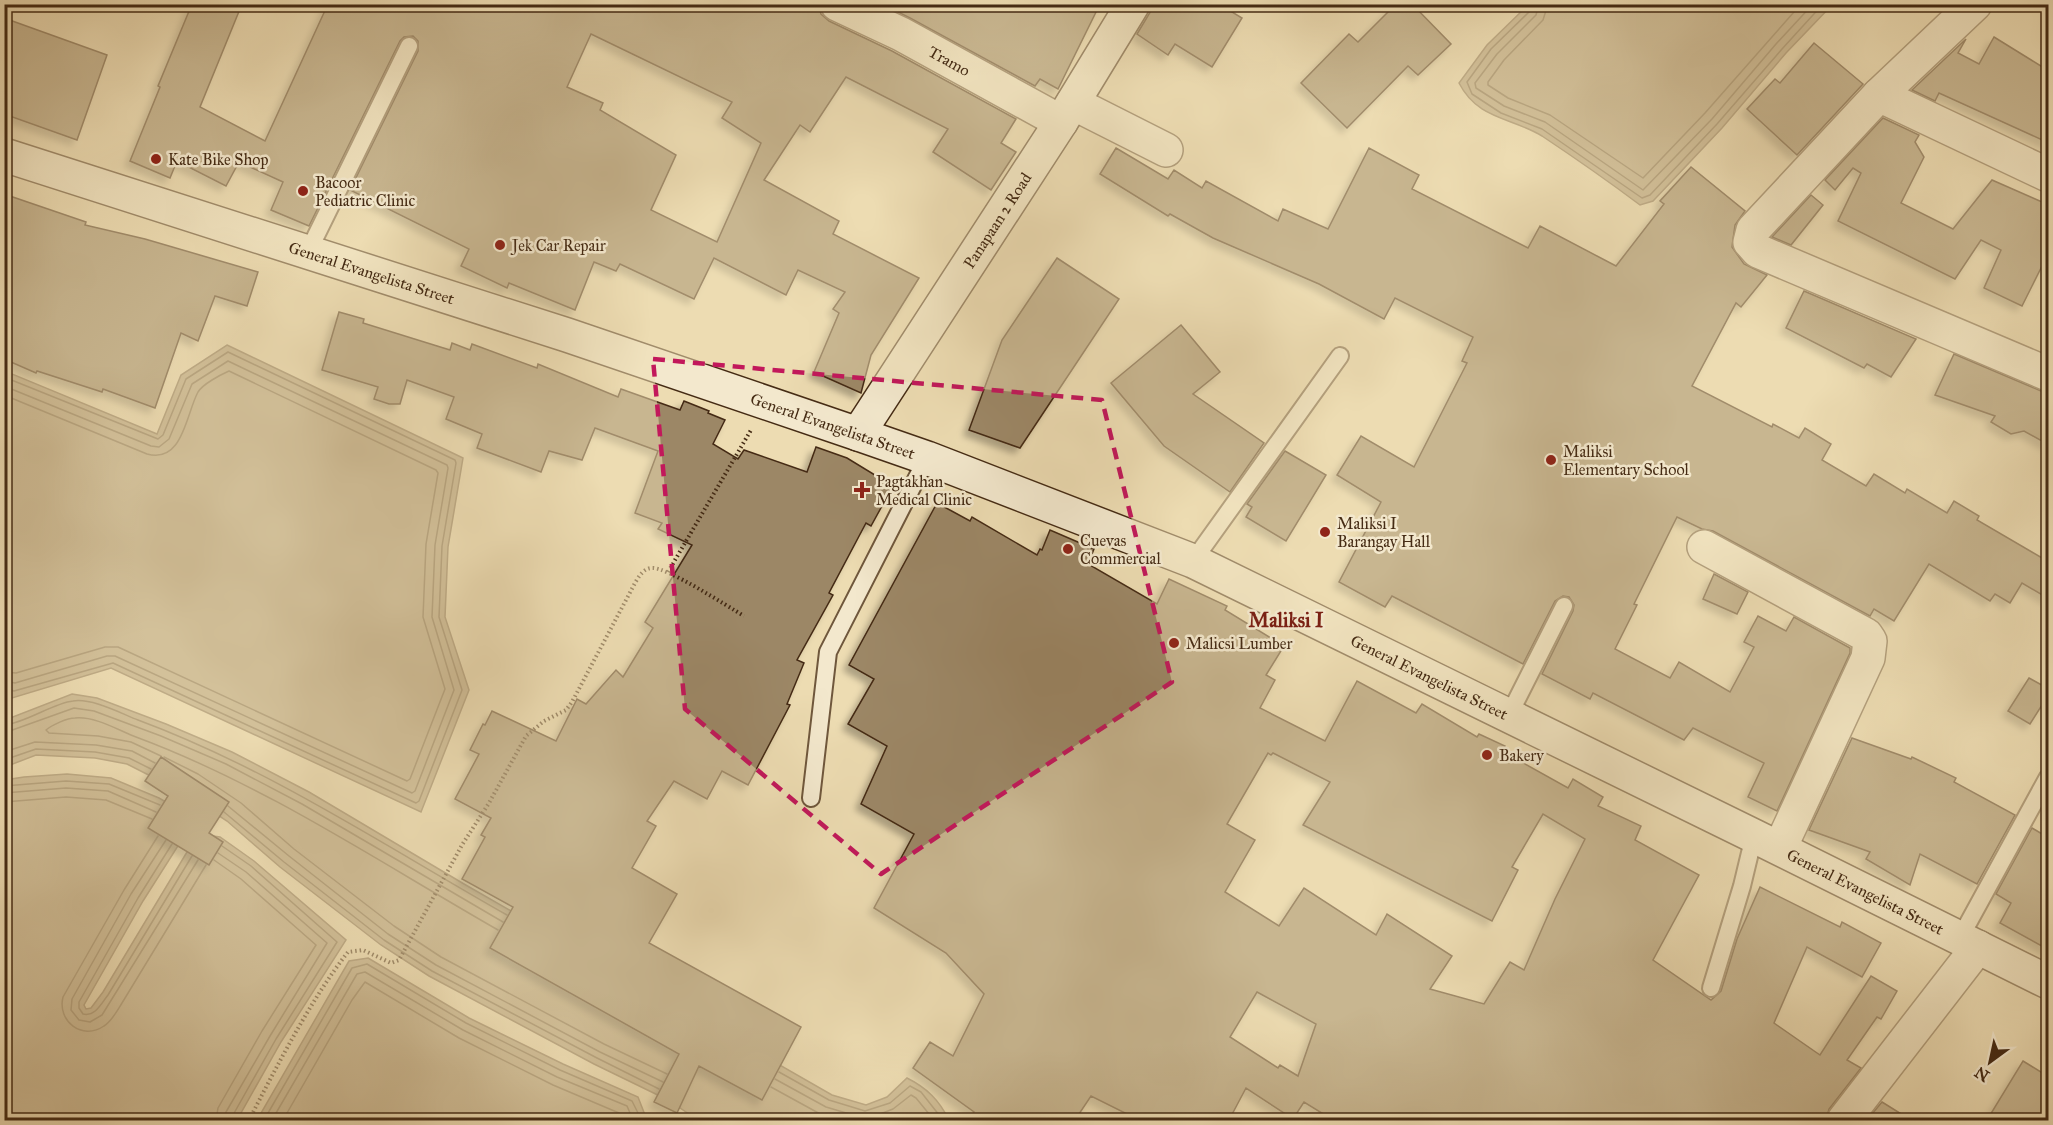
<svg xmlns="http://www.w3.org/2000/svg" width="2053" height="1125" font-family="'IM FELL Great Primer',serif">
<defs>
<filter id="shadow"><feDropShadow dx="-5.5" dy="5.5" stdDeviation="3" flood-color="#0004"/></filter>
</defs>
<rect width="100%" height="100%" fill="#eddcb2"/>
<filter id="stains"><feTurbulence type="fractalNoise" baseFrequency=".00333" numOctaves="4"/><feColorMatrix values="0 0 0 0 .2 0 0 0 0 .09 0 0 0 0 .02 0 0 0 .5 -.17"/></filter>
<radialGradient id="worn" r=".72"><stop offset=".6" stop-color="#630" stop-opacity="0"/><stop offset="1" stop-color="#630" stop-opacity=".3"/></radialGradient>
<g fill="#b4a07c" stroke="#887152" stroke-width="1.5">
<path d="M1528,5V4L1832,5L1786,53L1722,128L1653,201L1640,205C1608,181 1575,158 1542,136C1511,117 1478,120 1459,83L1487,45Z"/>
<path d="M227,345L463,458L448,547L445,617L469,690L421,812L111,668L12,698L5,693V371L157,434L181,375Z"/>
<path d="M72,694L97,698L166,724L232,752L309,792L464,884L832,1095L866,1105L887,1097L907,1078C927,1088 939,1100 949,1120H698L668,1100L594,1064L429,976L381,945L280,867L227,821L186,794L127,764L95,758L36,755L5,767V720Z"/>
<path d="M67,774L111,778L159,798L185,813L190,827L143,901L84,1005L86,1009L91,1008L103,992L196,837L206,835L220,837L254,861L346,940L281,1042L237,1120H5V780L24,777Z"/>
<path d="M368,958L469,1018L563,1064L638,1097L645,1115L642,1120H257L349,961Z"/>
</g>
<g fill="none" stroke-linecap="round" stroke-linejoin="round">
<g stroke="#7c6648" stroke-width="1.5">
<path d="M1532,4L1530,11L1491,49L1467,82L1472,94L1501,113L1542,129L1642,198L1650,195L1717,124L1782,49L1823,4"/>
<path d="M1539,4L1536,15L1497,54L1475,83L1476,88L1504,106L1545,122L1643,190L1712,119L1776,44L1813,4"/>
<path d="M1548,4L1543,20L1504,60L1488,82V85L1508,98L1550,115L1643,178L1705,113L1801,4"/>
<path d="M4,377L158,439L163,435L186,379L228,352L455,460L456,463L442,546L439,617L462,690L419,801L416,803L113,663L14,691L4,688"/>
<path d="M4,386L151,446L159,447L169,439L192,384L228,361L447,465L448,468L435,545L432,617L454,690L415,791L412,793L115,656H107L15,683L4,681"/>
<path d="M4,395L147,454C183,464 186,414 198,392C203,384 220,375 229,371L436,470L438,473L426,544L423,617L445,689L410,779L407,781L118,647H105L16,673L4,672"/>
<path d="M4,725C26,723 53,703 73,701C92,698 120,713 138,720C270,769 385,846 507,915"/>
<path d="M4,733L74,708L94,711L161,736L226,764L302,804L503,922"/>
<path d="M4,752L35,742L96,745L132,751L155,763"/>
<path d="M161,756L131,742L98,736L49,733L46,730C52,725 67,718 75,718C95,716 118,730 136,737C265,785 379,862 498,930"/>
<path d="M164,757L198,774L241,803L294,849L394,926L441,957L604,1044L667,1074"/>
<path d="M4,760L36,749L95,752L129,758L151,769"/>
<path d="M4,786L66,781L109,784L160,805"/>
<path d="M4,793L66,788L108,791L156,812"/>
<path d="M4,802L66,797L106,800L152,819"/>
<path d="M228,806L289,856L388,934L436,965L600,1052L663,1082"/>
<path d="M224,812L284,862L384,940L432,971L597,1058L659,1089"/>
<path d="M158,836L124,890L63,997C57,1021 82,1041 104,1026C112,1021 117,1011 122,1003L206,865"/>
<path d="M166,840L131,894L72,999L71,1010L79,1020L90,1022L102,1015L198,860"/>
<path d="M172,844L138,898L79,1002V1008L83,1014C95,1017 101,1004 108,995L192,856"/>
<path d="M222,846L251,866L337,942L276,1039L233,1115L232,1120"/>
<path d="M218,853L246,872L327,943L270,1036L226,1112L225,1120"/>
<path d="M214,860L241,879L316,945L262,1031L218,1108L216,1120"/>
<path d="M779,1072L829,1100L865,1111L890,1103L910,1086L921,1092L943,1120"/>
<path d="M775,1079L826,1107L863,1118H870L893,1109L911,1095L916,1098L934,1120"/>
<path d="M771,1087L822,1115L839,1120"/>
<path d="M264,1120L352,968L367,964L466,1023L560,1070L632,1101L638,1113L637,1120"/>
<path d="M272,1120L357,974L365,972L463,1030L557,1077L627,1106L630,1113L629,1120"/>
<path d="M283,1120L352,1000L365,982L459,1038L553,1085L619,1113L620,1120"/>
</g>
</g>
<g fill="#9c8766" stroke="#452b14" stroke-width="1.5" fill-rule="evenodd" filter="url(#shadow)">
<path d="M192,4H242L200,107L265,141L328,4H818L821,14L829,21L892,51L1016,119L1001,143L1016,152L991,190L933,152L948,129L846,77L810,132L800,125L764,180L839,221L833,234L919,278L871,355L861,393L814,372L839,313L833,309L845,292L798,270L786,295L714,258L694,299L620,264L616,271L594,262L575,310L509,283L507,288L461,266L469,249L350,190L418,51V41L413,36L404,37L400,41L309,226L271,210L283,182L239,162L226,186L177,161L170,178L130,161L160,87L158,86ZM591,34L732,102L722,118L761,143L717,242L651,210L676,155L600,110L603,103L567,87Z"/>
<path d="M882,4H1100L1058,89L1040,79L1035,86L910,18Z"/>
<path d="M1155,4H1219L1242,18L1212,67L1175,44L1168,55L1137,34Z"/>
<path d="M1396,4H1412L1451,44L1418,75L1408,66L1347,128L1301,83L1349,34L1358,42Z"/>
<path d="M4,18L107,55L77,140L4,114Z"/>
<path d="M1994,37L2049,71V143L1939,93L1935,101L1912,90L1966,39L1958,53L1979,64Z"/>
<path d="M1814,43L1863,84L1797,155L1747,109L1775,79L1780,83Z"/>
<path d="M1883,118L1919,135L1915,142L1924,157L1901,203L1953,229L1992,180L2049,205V252L2022,306L1984,288L2001,250L1981,240L1955,279L1838,221L1861,173L1853,168L1835,190L1825,180Z"/>
<path d="M1116,148L1168,179L1174,170L1202,188L1206,181L1278,221L1283,209L1328,229L1369,148L1419,175L1412,189L1528,248L1540,226L1616,266L1664,204L1660,201L1691,167L1745,211L1735,225L1732,247L1744,264L1767,275L1741,307L1736,303L1692,386L1772,427L1773,424L1799,438L1805,428L1831,444L1822,460L1866,486L1874,474L1905,493L1907,489L1947,513L1954,501L1979,516L1977,520L2049,562V599L2022,583L2010,603L1995,594L1990,601L1929,564L1894,621L1874,609L1870,616L1713,531L1702,529L1677,517L1634,604L1637,605L1615,649L1670,678L1679,662L1730,692L1754,647L1744,642L1758,616L1786,631L1794,617L1850,648V653L1777,811L1748,797L1764,763L1693,728L1684,740L1593,693L1590,699L1542,674L1573,611L1574,605L1569,597L1563,596L1555,601L1523,664L1392,596L1385,607L1339,582L1381,502L1337,475L1361,436L1414,467L1467,363L1462,361L1473,337L1395,298L1384,319L1319,284L1213,238L1170,214L1168,216L1100,174Z"/>
<path d="M4,194L86,222L85,225L145,239L258,272L247,306L215,296L198,341L181,333L155,408L103,389L102,392L37,371L36,373L4,359Z"/>
<path d="M1811,195L1823,205L1791,245L1772,237Z"/>
<path d="M1057,258L1119,299L1020,448L969,430L1002,340Z"/>
<path d="M1804,291L1916,339L1891,377L1867,364L1864,368L1786,328Z"/>
<path d="M339,312L364,319L363,323L450,350L452,343L470,350L472,344L537,368L538,364L618,397L621,389L680,410L684,401L709,411L708,413L725,420L713,444L738,459L744,450L807,472L816,447L847,458L893,486L871,526L866,523L829,593L833,595L797,660L804,663L787,704L790,705L748,785L722,771L707,799L674,781L647,821L656,826L632,868L677,894L649,943L801,1027L762,1100L699,1066L677,1113L654,1102L679,1054L490,948L513,907L462,879L485,837L481,835L491,818L455,799L479,754L470,750L483,724L485,725L492,711L556,741L577,699L586,704L616,670L623,677L653,628L645,622L692,545L658,529L662,523L635,513L658,451L595,428L582,460L549,451L541,472L477,448L482,434L446,419L454,397L407,380L400,404H389L374,399L378,387L322,370Z"/>
<path d="M1181,325L1220,372L1193,394L1264,443L1230,492L1164,446L1111,383Z"/>
<path d="M1954,354L2041,391L2049,392V445L2024,431L2011,434L1991,422L1995,416L1935,395Z"/>
<path d="M1285,451L1326,475L1286,541L1246,517L1252,507L1247,504Z"/>
<path d="M937,503L970,521L972,517L1037,555L1040,549L1042,550L1050,530L1094,549L1088,564L1157,604L1169,579L1227,606L1225,610L1284,646L1266,675L1275,680L1260,708L1325,741L1357,681L1416,713L1422,704L1477,737L1479,734L1505,746L1502,751L1568,788L1573,779L1603,797L1598,806L1641,826L1635,840L1699,875L1653,960L1711,1000L1721,991L1737,939L1760,887L1840,927L1842,922L1881,943L1862,977L1807,947L1774,1023L1820,1055L1871,976L1897,991L1881,1019L1877,1017L1847,1060L1861,1068L1829,1109L1826,1120H1333L1304,1102L1293,1119L1246,1088L1229,1120H1139L1091,1096L1075,1120H969L974,1112L913,1068L930,1042L953,1056L984,994L946,953L874,908L914,834L861,804L887,746L848,724L874,679L849,665ZM1268,753L1271,755L1273,753L1330,782L1303,825L1492,921L1518,870L1512,867L1543,814L1585,839L1555,899L1524,970L1510,962L1484,1004L1430,989L1452,956L1387,914L1376,935L1304,888L1279,926L1225,892L1255,840L1227,824ZM1257,992L1316,1024L1298,1076L1280,1065L1278,1068L1230,1037Z"/>
<path d="M1714,574L1748,592L1737,614L1703,599Z"/>
<path d="M2029,678L2049,689V694L2030,724L2008,711Z"/>
<path d="M1852,738L1911,759L1912,757L1956,778L1954,782L2015,815L1977,884L1920,854L1910,885L1866,859L1870,852L1809,830Z"/>
<path d="M161,757L229,802L209,833L223,842L209,865L148,828L168,796L145,781Z"/>
<path d="M2032,828L2049,838V950L2000,923L2011,903L1996,894Z"/>
<path d="M2023,1061L2049,1077V1120H1987Z"/>
<path d="M1882,1102L1911,1120H1867Z"/>
</g>
<g fill="none" stroke-linecap="round" stroke-linejoin="round">
<defs>
<g id="lane">
<path d="M308,252L409,46"/>
<path d="M1193,561L1340,356"/>
<path d="M1509,715L1564,606"/>
<path d="M811,798L828,652L927,458"/>
<path d="M1960,938L2048,777"/>
<path d="M1711,988L1742,886L1754,836"/>
</g>
<g id="street">
<path id="s1" d="M837,4L901,34L1061,122"/>
<path d="M1975,4L1879,95L1753,230L1750,242L1758,251L2048,374"/>
<path d="M1879,95L2048,175"/>
<path d="M1073,103L1166,150"/>
<path d="M1704,547L1866,635L1870,641L1868,658L1780,848"/>
<path d="M1844,1120L1978,947"/>
</g>
<g id="secondary">
<path id="s2" d="M4,155L567,335L858,434L927,458L1193,561L1754,836L2048,982"/>
<path id="s3" d="M858,434L1061,122L1133,4"/>
</g>
</defs>
<use href="#lane" stroke="#6f573c" stroke-width="20"/>
<use href="#street" stroke="#6f573c" stroke-width="36"/>
<use href="#secondary" stroke="#452b14" stroke-width="36"/>
<g stroke="#452b14" stroke-width="4" stroke-dasharray="1.5 3" stroke-linecap="butt">
<path d="M668,572L751,430"/>
<path d="M249,1120C277,1066 311,999 348,952L363,950L391,963L399,960L462,845L489,803L526,736L544,721L566,710L572,702L635,583C639,576 644,568 652,568C667,567 727,606 744,616"/>
</g>
<use href="#lane" stroke="#f3e8cd" stroke-width="16"/>
<use href="#street" stroke="#f3e8cd" stroke-width="33"/>
<use href="#secondary" stroke="#f3e8cd" stroke-width="33"/>
</g>
<path d="M0 0H2053V1125H0ZM653,359L1102,400L1172,682L881,874L685,709Z" fill="#eddcb2" fill-opacity=".55" fill-rule="evenodd"/>
<path fill="none" stroke="#c2185b" stroke-width="4.5" stroke-dasharray="12 8" stroke-linejoin="round" d="M653,359L1102,400L1172,682L881,874L685,709Z"/>
<g fill="#8f2418" stroke="#f3e8cd" stroke-width="2">
<circle cx="156" cy="159" r="6"/>
<circle cx="303" cy="191" r="6"/>
<circle cx="500" cy="245" r="6"/>
<circle cx="1551" cy="460" r="6"/>
<path d="M859 481h6v6h6v6h-6v6h-6v-6h-6v-6h6z"/>
<circle cx="1325" cy="532" r="6"/>
<circle cx="1068" cy="549" r="6"/>
<circle cx="1174" cy="643" r="6"/>
<circle cx="1487" cy="755" r="6"/>
</g>
<g text-anchor="middle" dominant-baseline="central" stroke-width="5" stroke-linejoin="round" paint-order="stroke">
<g font-size="16" fill="#452b14" stroke="#f3e8cd">
<text stroke="none"><textPath href="#s1" startOffset="126">Tramo</textPath></text>
<text stroke="none"><textPath href="#s3" startOffset="255">Panapaan 2 Road</textPath></text>
<text stroke="none"><textPath href="#s2" startOffset="386">General Evangelista Street</textPath></text>
<text stroke="none"><textPath href="#s2" startOffset="872">General Evangelista Street</textPath></text>
<text stroke="none"><textPath href="#s2" startOffset="1520">General Evangelista Street</textPath></text>
<text stroke="none"><textPath href="#s2" startOffset="2006">General Evangelista Street</textPath></text>
</g>
<g font-size="16" fill="#452b14" stroke="#f3e8cd" text-anchor="start">
<text x="168" y="159">Kate Bike Shop</text>
<text x="315" y="182">Bacoor<tspan x="315" dy="18">Pediatric Clinic</tspan></text>
<text x="512" y="245">Jek Car Repair</text>
<text x="1563" y="451">Maliksi<tspan x="1563" dy="18">Elementary School</tspan></text>
<text x="876" y="481">Pagtakhan<tspan x="876" dy="18">Medical Clinic</tspan></text>
<text x="1337" y="523">Maliksi I<tspan x="1337" dy="18">Barangay Hall</tspan></text>
<text x="1080" y="540">Cuevas<tspan x="1080" dy="18">Commercial</tspan></text>
<text x="1186" y="643">Malicsi Lumber</text>
<text x="1499" y="755">Bakery</text>
</g>
<g font-size="20" font-weight="bold" fill="#7a1f14" stroke="#f3e8cd">
<text x="1286" y="620">Maliksi I</text>
</g>
</g>
<rect width="2053" height="1125" fill="none" stroke="#eddcb2" stroke-width="24"/>
<rect x="6" y="6" width="2041" height="1113" fill="none" stroke="#452b14" stroke-width="3"/>
<rect x="12" y="12" width="2029" height="1101" fill="none" stroke="#452b14" stroke-width="1.5"/>
<g transform="translate(1990 1062) rotate(213)" stroke="#f3e8cd" stroke-width="4.5" paint-order="stroke">
<path d="M0-4.5L10 22L0 15L-10 22Z" fill="#452b14"/>
<text y="-9" font-size="16" font-weight="bold" text-anchor="middle" fill="#452b14">N</text>
</g>
<rect width="100%" height="100%" filter="url(#stains)"/>
<rect width="100%" height="100%" fill="url(#worn)"/>
</svg>
